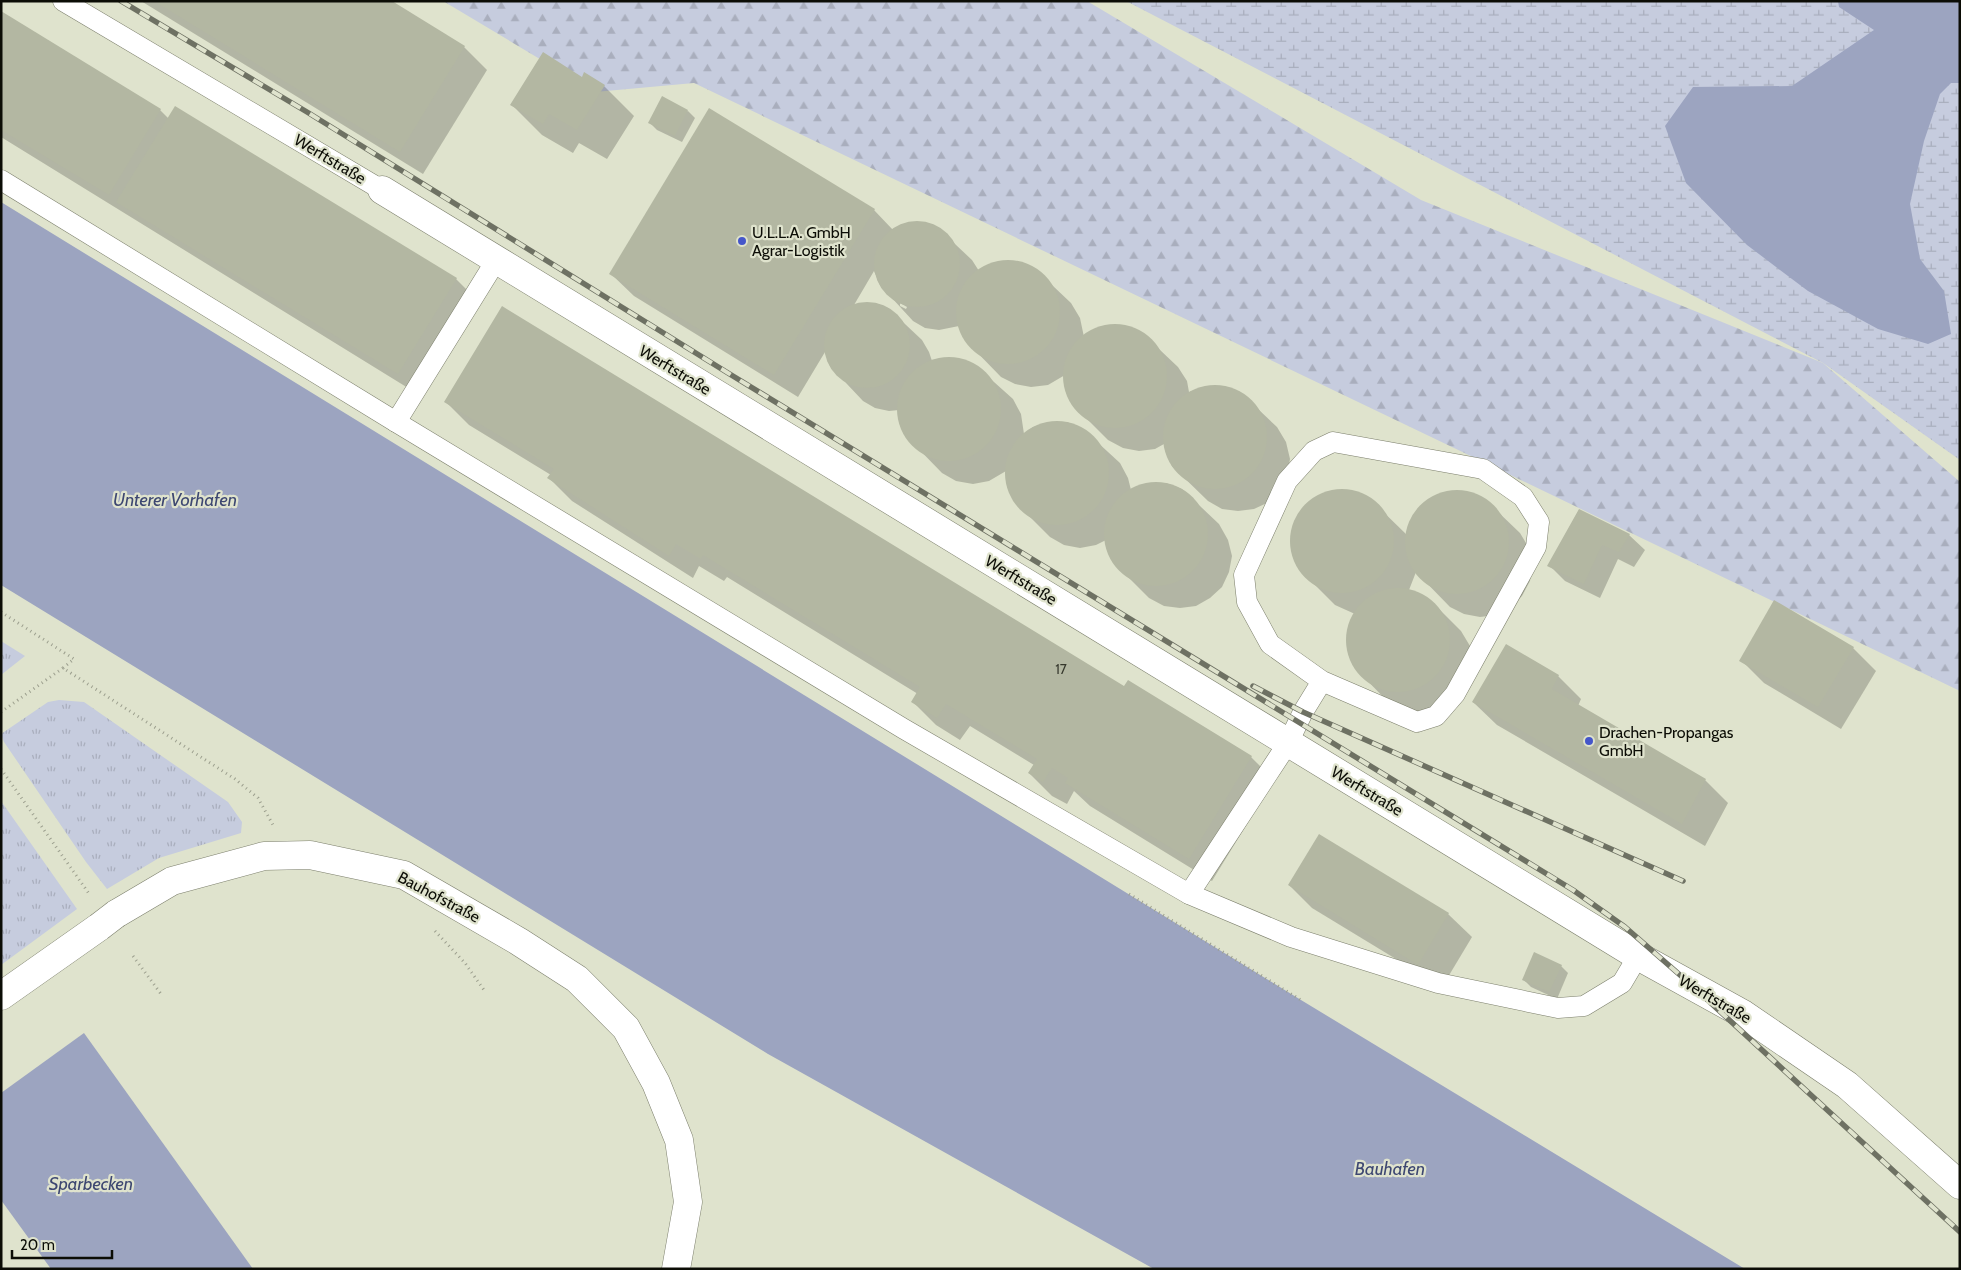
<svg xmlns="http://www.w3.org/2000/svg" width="1961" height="1270" font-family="Cabin,sans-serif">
<defs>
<pattern id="grass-tufts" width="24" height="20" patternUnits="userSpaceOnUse" patternTransform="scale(1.25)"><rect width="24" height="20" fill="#c6ccde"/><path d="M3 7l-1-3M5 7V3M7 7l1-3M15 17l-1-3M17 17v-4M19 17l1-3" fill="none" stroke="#a9aebd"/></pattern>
<pattern id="forest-firs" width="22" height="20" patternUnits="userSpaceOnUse" patternTransform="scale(1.25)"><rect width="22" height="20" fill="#c6ccde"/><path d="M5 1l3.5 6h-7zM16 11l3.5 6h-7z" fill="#a9aebd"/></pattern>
<pattern id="wetland-marsh" width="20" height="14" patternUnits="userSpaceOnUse" patternTransform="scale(1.25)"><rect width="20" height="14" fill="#c6ccde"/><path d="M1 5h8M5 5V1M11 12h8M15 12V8" fill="none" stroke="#a9aebd"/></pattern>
</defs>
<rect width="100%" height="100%" fill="#dfe3cd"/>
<g fill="url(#grass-tufts)">
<path d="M1,641L25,656L1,675Z"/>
<path d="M59,700L84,702L228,802L242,822L241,833L159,858L107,889L86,862L4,742L1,734L48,702Z"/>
<path d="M1,801L77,909L1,965Z"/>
</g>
<path fill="url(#forest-firs)" d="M443,1H1087L1421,200L1823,363L1960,482V691L694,83L595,92Z"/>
<path fill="url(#wetland-marsh)" d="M1126,1H1960V460L1823,363Z"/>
<g fill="#9ca4c0">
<path d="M1838,1H1960V83H1951L1940,94L1924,141L1910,204L1920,259L1944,291L1951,334L1928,344L1878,329L1808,291L1747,245L1686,183L1665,126L1693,87L1792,86L1874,30L1839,7Z"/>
<path d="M1,202L1301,1000L1745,1269H1154L768,1054L1,585Z"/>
<path d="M84,1033L253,1269H51L1,1200V1093Z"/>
</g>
<g fill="#0003" fill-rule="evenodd">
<path d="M141,1H390L464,47L487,70L423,174Z"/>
<path d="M1,13L160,110L168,118L456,279L479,302L421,396L1,137Z"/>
<path d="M582,79L604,86L634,116L607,159L579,143L573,153L542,135L512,105Z"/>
<path d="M688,111L695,118L682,142L657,130L650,123Z"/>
<path d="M874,210L893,230L912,222L925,223L938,228L972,260L979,271L1001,261L1018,262L1034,268L1071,303L1080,318L1084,337L1092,331L1108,325L1125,326L1141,332L1178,367L1187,381L1189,392L1207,386H1224L1240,392L1277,427L1286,442L1290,459L1287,476L1269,502L1254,509L1238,511L1222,509L1208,501L1172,466L1164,444L1155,449L1139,451L1123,448L1108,440L1073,405L1066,389L1065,375L1048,385L1031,387L1015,384L1001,377L966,341L959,326L939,330L925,328L913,321L880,285L874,271L854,305L875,303L888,308L922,340L929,352L932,361L942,358L959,359L975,365L1013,399L1021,414L1024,434L1033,427L1050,422H1067L1083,429L1120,463L1128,478L1131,490L1149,483H1166L1182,489L1219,524L1228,540L1232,556L1229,572L1222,587L1210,598L1196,606L1180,608L1164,606L1149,598L1114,563L1106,540L1096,545L1080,548L1064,545L1050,537L1014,501L1007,486L1006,471L989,481L973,484L956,481L942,473L907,437L900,422L899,410L889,411L875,408L863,401L830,366L825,352L798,397L634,296L610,273ZM900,303L907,307L906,309L900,306Z"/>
<path d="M446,402L1125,688L1251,757L1274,780L1212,881L1090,806L1074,791L1067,804L1052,796L1029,773L1034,765L970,726L960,740L936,725L913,702L918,694L727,577L724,581L699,566L693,578L572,501L549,478L551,475L469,425Z"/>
<path d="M1335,491H1352L1368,497L1407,535L1410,521L1420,507L1433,497L1450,492H1467L1483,498L1496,510L1520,533L1529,548L1532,565L1530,581L1522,596L1511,607L1496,615L1480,617L1464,614L1450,607L1416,572L1409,590L1424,596L1437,607L1461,631L1470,646L1471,679L1421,715L1391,705L1356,669L1349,654L1347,636L1355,614L1335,605L1300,570L1293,554L1291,537L1295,521L1305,506L1318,496Z"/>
<path d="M1579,510L1629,535L1645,550L1634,567L1618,559L1600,598L1565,581L1549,565Z"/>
<path d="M1853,648L1876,671L1841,729L1764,683L1741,660Z"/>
<path d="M1558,676L1581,699L1578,706L1705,780L1728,803L1705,846L1497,725L1473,702Z"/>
<path d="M1319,836L1448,914L1472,937L1442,987L1312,908L1289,885Z"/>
<path d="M1561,966L1568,973L1557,999L1531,987L1523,979Z"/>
</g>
<g fill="#b3b7a2">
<path d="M154,1H392L465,46L400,152Z"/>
<path d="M1,11L161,109L109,195L1,130Z"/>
<path d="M543,52L582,77L584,72L605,85L577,130L549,114L543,124L510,105Z"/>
<path d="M662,96L688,110L675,136L648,123Z"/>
<path d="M175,106L457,278L398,374L116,202Z"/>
<path d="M709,108L875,209L774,375L609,274Z"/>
<circle cx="917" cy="264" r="43"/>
<circle cx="1008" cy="312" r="52"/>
<circle cx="867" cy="345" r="43"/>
<path d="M502,306L1124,686L1128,680L1252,756L1189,859L1065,783L1068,778L1052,768L1043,782L1028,773L1037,759L946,704L937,718L911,702L920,687L703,555L701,559L676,544L669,556L547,478L554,469L444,402Z"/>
<circle cx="1115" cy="376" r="52"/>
<circle cx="949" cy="409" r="52"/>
<circle cx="1215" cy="437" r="52"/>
<circle cx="1057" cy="473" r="52"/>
<circle cx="1156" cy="534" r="52"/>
<circle cx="1342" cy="541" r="52"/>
<circle cx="1457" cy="542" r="52"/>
<path d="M1579,509L1630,534L1619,552L1602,545L1584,584L1547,566Z"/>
<circle cx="1398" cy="640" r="52"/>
<path d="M1774,600L1854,647L1818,707L1739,661Z"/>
<path d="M1506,644L1559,675L1552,689L1706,779L1682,824L1472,702Z"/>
<path d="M1319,834L1449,913L1418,965L1288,885Z"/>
<path d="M1534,952L1562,965L1549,992L1522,980Z"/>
</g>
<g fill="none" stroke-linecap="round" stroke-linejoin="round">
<defs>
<g id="service">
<path d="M63,1L382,190"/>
<path d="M1,180L396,422"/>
<path d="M497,259L396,422L904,729L1189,894L1291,937L1438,983L1558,1008L1584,1006L1622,983L1638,956"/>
<path d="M1189,894L1288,743L1303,712L1322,681L1417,722L1436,716L1455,694L1536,547L1539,522L1523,497L1483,469L1333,442L1314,451L1287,481L1244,575L1247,602L1270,644L1322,681"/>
</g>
<g id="minor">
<path d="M382,190L1638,956L1743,1014L1847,1085L1960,1185"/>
<path d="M116,914L172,881L264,856L310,855L404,875L518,941L577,979L626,1028L656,1083L679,1140L688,1202L676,1269"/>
<path d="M1,996L99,927"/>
</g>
</defs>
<use href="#service" stroke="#7c7f6c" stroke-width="21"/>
<use href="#minor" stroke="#7c7f6c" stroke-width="29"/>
<g stroke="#9c9f8e" stroke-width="3" stroke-dasharray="1 4" stroke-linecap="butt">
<path d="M1,612L74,659L63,668L235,779L258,798L273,825"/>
<path d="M1,712L63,668"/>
<path d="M1,769L90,895"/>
<path d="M1129,894L1301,1000"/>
<path d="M435,931L465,963L484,990"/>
<path d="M133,956L161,994"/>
</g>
<use href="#service" stroke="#fff" stroke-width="20"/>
<use href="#minor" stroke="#fff" stroke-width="28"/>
<defs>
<g id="rail">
<path d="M121,1L307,112L728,373L1573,890L1625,927L1688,982L1960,1232"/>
<path d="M1253,686L1303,712L1683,881"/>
</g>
</defs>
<use href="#rail" stroke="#6e7163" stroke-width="5.5"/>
<use href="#rail" stroke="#dfe3cd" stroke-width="4" stroke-dasharray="11" stroke-linecap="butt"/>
<defs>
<path id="minor-bridge" d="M99,927L116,914"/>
</defs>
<use href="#minor-bridge" stroke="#7c7f6c" stroke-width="29" stroke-linecap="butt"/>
<use href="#minor-bridge" stroke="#fff" stroke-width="28"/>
</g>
<g fill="#4556ca" stroke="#dfe3cd" stroke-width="2">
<circle cx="742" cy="241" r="5"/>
<circle cx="1589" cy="741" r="5"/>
</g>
<g text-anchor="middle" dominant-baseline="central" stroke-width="4.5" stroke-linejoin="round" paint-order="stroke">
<g font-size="14" fill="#36382d">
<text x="1061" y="669">17</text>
</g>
<g font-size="16" fill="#0c0d06" stroke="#dfe3cd">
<text transform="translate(330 159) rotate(31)">Werftstraße</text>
<text transform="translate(675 370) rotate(31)">Werftstraße</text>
<text transform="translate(1021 580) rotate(31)">Werftstraße</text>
<text transform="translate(1367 791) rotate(31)">Werftstraße</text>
<text transform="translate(439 897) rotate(28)">Bauhofstraße</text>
<text transform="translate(1715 999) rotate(30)">Werftstraße</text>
</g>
<g font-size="16" fill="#0c0d06" stroke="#dfe3cd" text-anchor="start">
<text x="752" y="232">U.L.L.A. GmbH<tspan x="752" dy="18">Agrar-Logistik</tspan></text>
<text x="1599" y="732">Drachen-Propangas<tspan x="1599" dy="18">GmbH</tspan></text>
</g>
<g font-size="18" font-style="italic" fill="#3d4771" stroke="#dfe3cd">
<text x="175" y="500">Unterer Vorhafen</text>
<text x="1390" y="1169">Bauhafen</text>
<text x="91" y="1184">Sparbecken</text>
</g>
</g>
<rect width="1961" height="1270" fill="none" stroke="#0c0d06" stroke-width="5"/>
<path d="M12 1250v8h100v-8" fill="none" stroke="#0c0d06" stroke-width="2.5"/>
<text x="20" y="1250" font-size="15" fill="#0c0d06" stroke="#dfe3cd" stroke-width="4" paint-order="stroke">20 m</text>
</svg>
